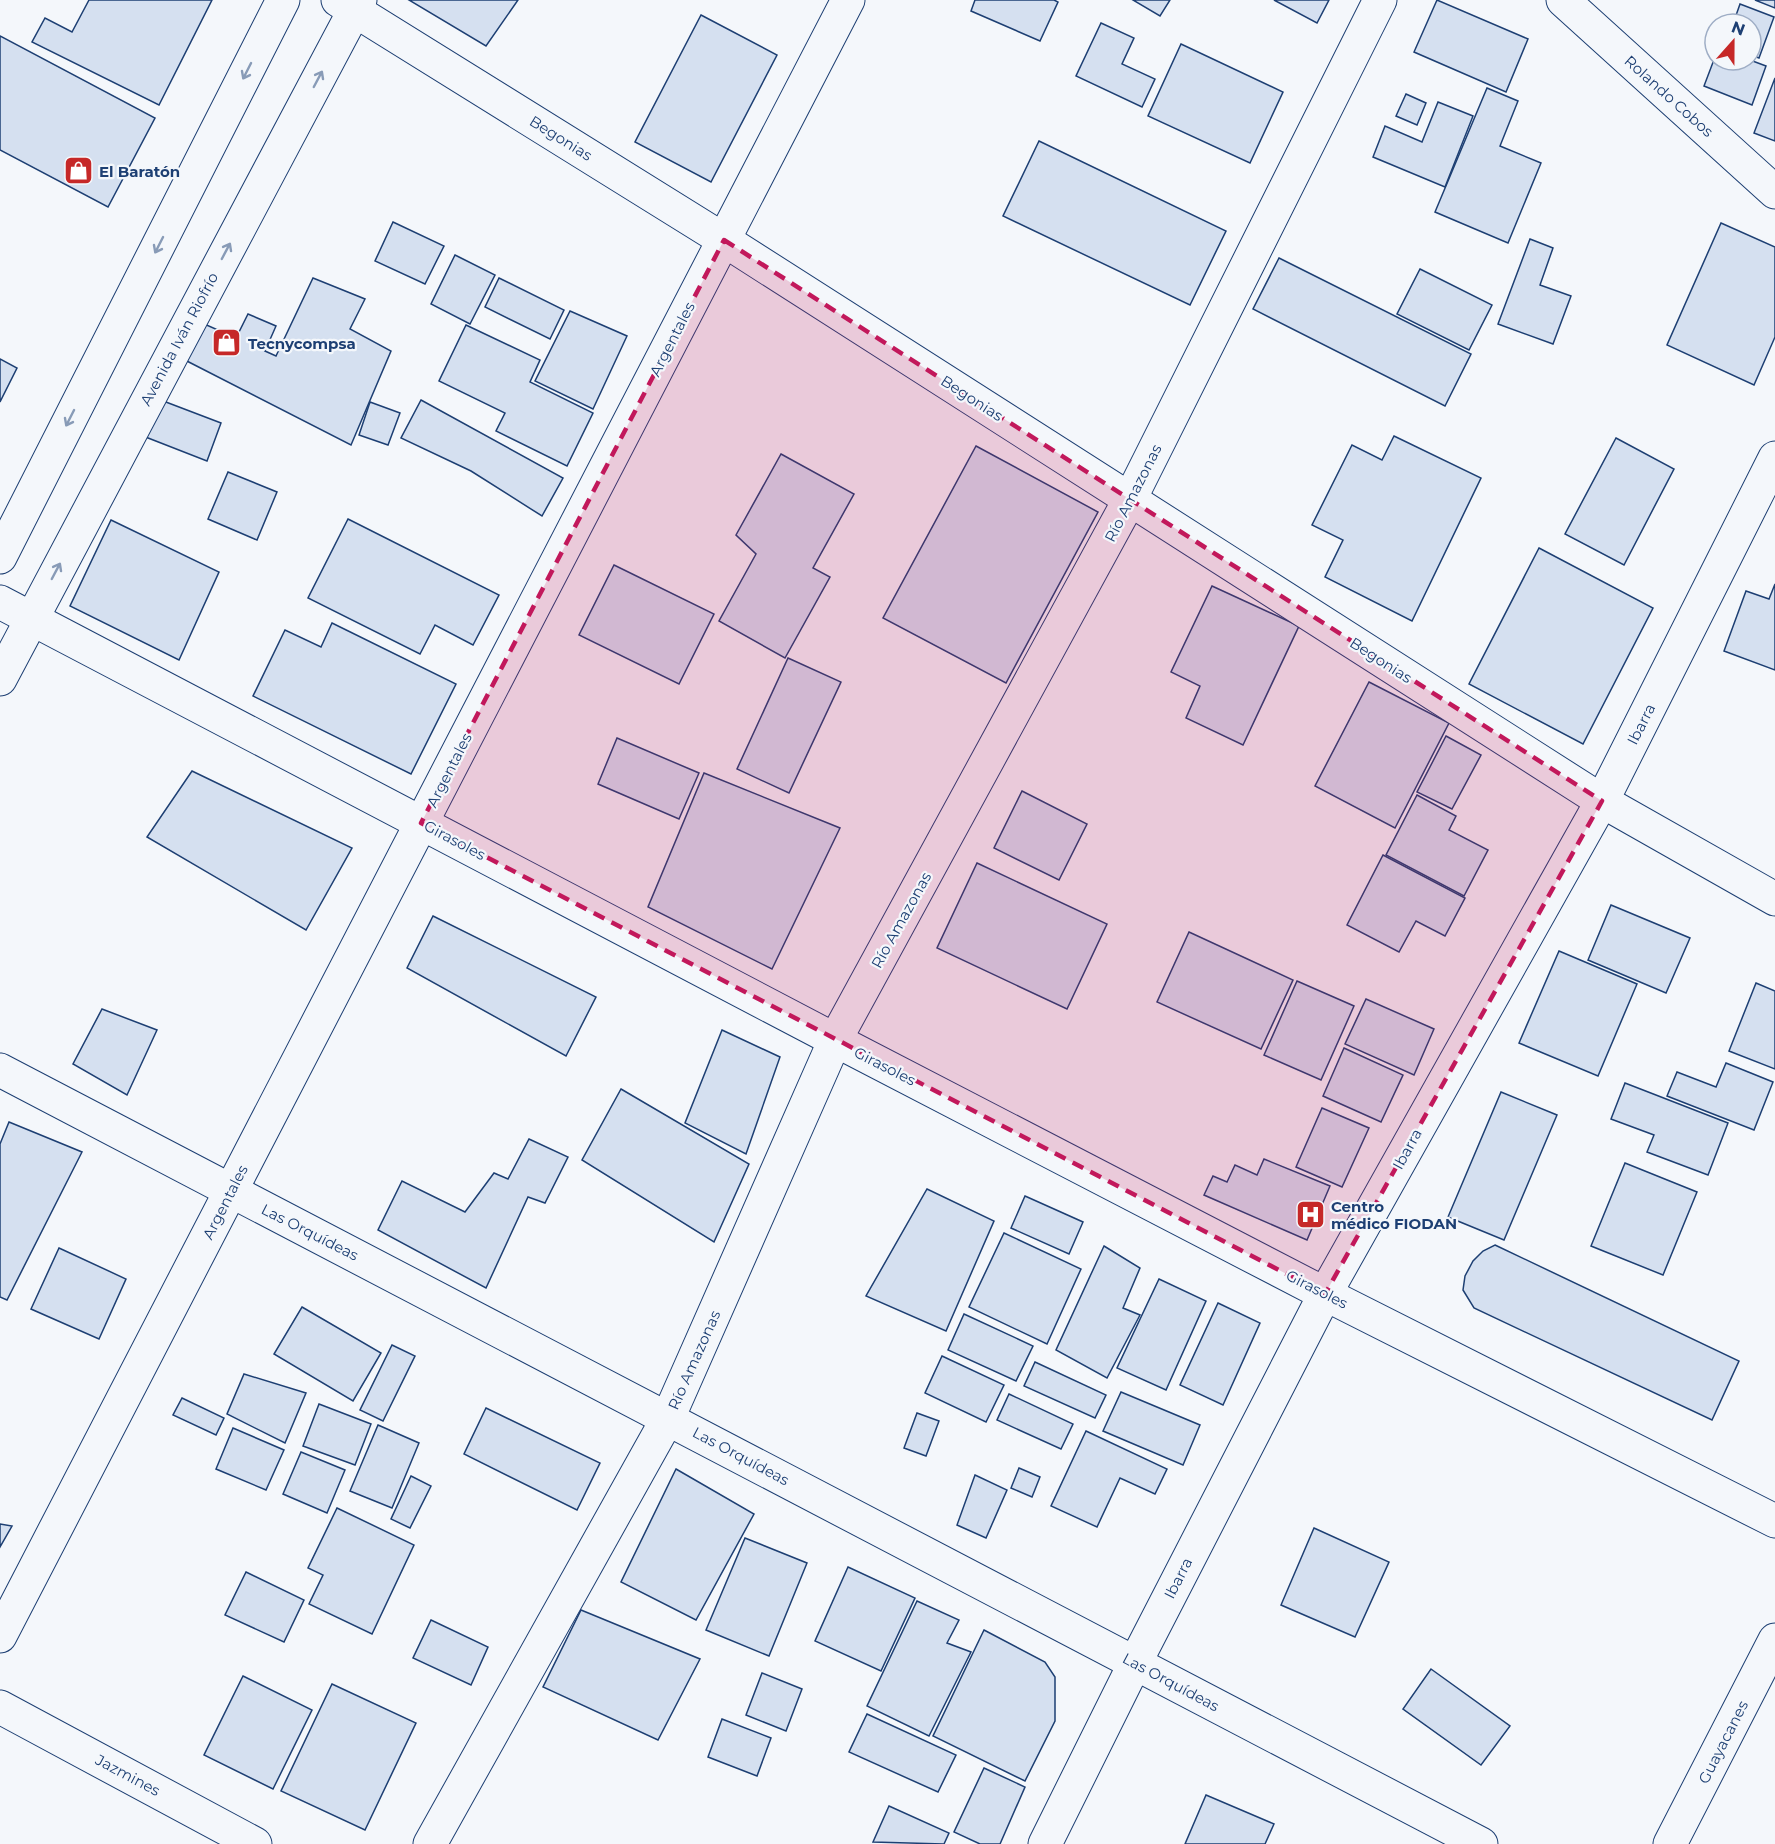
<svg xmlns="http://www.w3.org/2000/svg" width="1775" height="1844" font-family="Montserrat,sans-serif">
<rect width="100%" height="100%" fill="#f4f7fb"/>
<g fill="#d5e0f0" stroke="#1d3f73" stroke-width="1.5">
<path d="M89,0H212L159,105L32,42L45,18L72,32Z"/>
<path d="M409,0H518L486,46Z"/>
<path d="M975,0H1054L1058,2L1040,41L971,11Z"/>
<path d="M1133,0H1170L1160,16Z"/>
<path d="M1274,0H1329L1317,23Z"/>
<path d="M1437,0L1528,39L1506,92L1414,52Z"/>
<path d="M1755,0H1775V8Z"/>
<path d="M1740,4L1774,17L1759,58L1751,55V24H1733Z"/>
<path d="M701,15L777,55L711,182L635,142Z"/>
<path d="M1101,23L1134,38L1122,64L1155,79L1142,107L1076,76Z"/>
<path d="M0,36L155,118L108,207L0,150Z"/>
<path d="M1181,44L1283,92L1250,163L1148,116Z"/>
<path d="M1715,57V60H1750L1766,66L1752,105L1704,86Z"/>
<path d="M1775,78V141L1754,133Z"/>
<path d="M1487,88L1518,101L1500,146L1541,163L1508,243L1435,212Z"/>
<path d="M1406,94L1426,103L1417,125L1396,116Z"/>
<path d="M1438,102L1473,116L1445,187L1373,157L1385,126L1422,142Z"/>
<path d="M1039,141L1226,231L1190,305L1003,216Z"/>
<path d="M393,222L444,246L425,284L375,261Z"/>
<path d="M1721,223L1775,247V337L1754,385L1667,345Z"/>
<path d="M1530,239L1553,248L1540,285L1571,296L1553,344L1498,324Z"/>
<path d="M455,255L495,275L470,324L431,304Z"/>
<path d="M1279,258L1471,354L1445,406L1253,309Z"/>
<path d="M1420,269L1492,305L1469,350L1397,314Z"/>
<path d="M313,278L365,299L350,329L391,351L351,445L181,358L193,319L236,338L248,314L276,326L265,351L276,356Z"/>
<path d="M499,278L564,310L550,339L485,307Z"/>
<path d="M570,311L627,336L593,409L535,381Z"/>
<path d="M466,325L540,360L530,382L593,413L567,466L496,431L505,413L439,381Z"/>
<path d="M0,359L17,368L0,402Z"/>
<path d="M158,399L221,423L207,461L143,436Z"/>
<path d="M421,400L563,478L542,516L471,471L401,438Z"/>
<path d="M370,402L400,413L388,445L359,435Z"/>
<path d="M1394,436L1481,478L1412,621L1325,577L1343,540L1312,525L1352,445L1382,460Z"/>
<path d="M1616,438L1674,469L1624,565L1565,534Z"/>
<path d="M976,446L1098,512L1006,683L883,618Z"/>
<path d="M781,454L854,494L813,568L830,577L785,658L719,621L756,554L736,535Z"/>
<path d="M228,472L277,492L257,540L208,519Z"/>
<path d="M348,519L499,595L473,645L435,625L420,654L308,598Z"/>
<path d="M111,520L219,572L179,660L70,606Z"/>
<path d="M1539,548L1653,608L1583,744L1469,684Z"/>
<path d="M614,565L714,614L679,684L579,635Z"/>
<path d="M1775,584V670L1724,651L1746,591L1769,599Z"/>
<path d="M1212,586L1299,626L1243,745L1186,718L1200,686L1171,672Z"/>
<path d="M332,623L456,684L411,774L253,696L285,630L321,647Z"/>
<path d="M788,658L841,682L789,793L737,769Z"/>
<path d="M1369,682L1449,723L1395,828L1315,786Z"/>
<path d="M1446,736L1481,755L1452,809L1417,792Z"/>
<path d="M617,738L699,773L679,819L598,784Z"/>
<path d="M192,771L352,848L306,930L147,837Z"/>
<path d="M704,773L840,828L772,969L648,907Z"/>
<path d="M1022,791L1087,824L1059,880L994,848Z"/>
<path d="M1417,795L1456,816L1449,830L1488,850L1464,896L1386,855Z"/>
<path d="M1383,855L1465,898L1445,936L1416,921L1399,952L1347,925Z"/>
<path d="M977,863L1107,924L1067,1009L937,948Z"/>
<path d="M1611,905L1690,938L1666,993L1588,960Z"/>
<path d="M433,916L596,997L566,1056L407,968Z"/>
<path d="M1189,932L1293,980L1261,1049L1157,1002Z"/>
<path d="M1559,951L1637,984L1598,1076L1519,1043Z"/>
<path d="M1297,981L1354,1006L1321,1080L1264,1055Z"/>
<path d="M1756,983L1775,991V1069L1729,1051Z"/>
<path d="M1366,999L1434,1029L1414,1075L1345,1044Z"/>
<path d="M102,1009L157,1030L127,1095L73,1064Z"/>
<path d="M722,1030L780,1057L746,1154L685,1123Z"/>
<path d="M1344,1048L1403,1075L1381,1122L1323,1096Z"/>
<path d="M1726,1063L1773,1082L1754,1130L1667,1096L1677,1072L1716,1087Z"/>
<path d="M1625,1083L1728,1123L1708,1175L1647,1152L1654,1135L1611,1119Z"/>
<path d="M621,1089L749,1164L714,1242L582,1160Z"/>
<path d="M1501,1092L1557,1115L1504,1240L1448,1217Z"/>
<path d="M1322,1108L1369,1128L1342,1187L1296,1167Z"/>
<path d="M9,1122L82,1152L7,1300L0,1297V1144Z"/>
<path d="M529,1139L568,1157L545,1203L528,1197L486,1288L378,1230L402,1181L465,1212L494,1173L508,1179Z"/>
<path d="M1264,1159L1330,1186L1307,1240L1204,1195L1213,1176L1227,1182L1235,1165L1257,1175Z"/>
<path d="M1625,1163L1697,1192L1663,1275L1591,1246Z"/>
<path d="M927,1189L994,1221L946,1331L866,1296Z"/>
<path d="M1025,1196L1083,1222L1069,1254L1011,1228Z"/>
<path d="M1004,1233L1081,1269L1047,1344L969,1307Z"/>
<path d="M1495,1245L1739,1361L1712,1420L1474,1308L1463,1290L1465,1276L1473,1261L1483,1251Z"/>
<path d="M1104,1246L1140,1268L1123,1308L1140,1315L1107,1378L1056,1350Z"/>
<path d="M59,1248L126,1279L99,1339L31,1309Z"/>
<path d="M1159,1279L1206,1301L1166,1390L1117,1368Z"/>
<path d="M1218,1303L1260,1323L1223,1405L1180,1385Z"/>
<path d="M302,1307L381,1353L353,1401L274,1354Z"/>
<path d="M964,1314L1033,1346L1016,1381L948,1350Z"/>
<path d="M392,1345L415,1356L383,1421L360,1410Z"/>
<path d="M942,1356L1004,1385L986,1422L925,1393Z"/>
<path d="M1035,1362L1106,1395L1095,1418L1024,1386Z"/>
<path d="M244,1374L306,1393L285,1443L227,1414Z"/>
<path d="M1121,1392L1200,1425L1183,1465L1103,1431Z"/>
<path d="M1009,1394L1073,1424L1061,1449L997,1420Z"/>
<path d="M182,1398L224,1418L216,1435L173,1415Z"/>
<path d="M319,1404L371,1424L355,1465L303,1446Z"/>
<path d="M486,1408L600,1463L577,1510L464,1454Z"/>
<path d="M917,1413L939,1421L926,1456L904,1448Z"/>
<path d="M378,1425L419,1443L392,1508L350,1491Z"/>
<path d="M233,1428L284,1450L266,1490L216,1469Z"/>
<path d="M1086,1431L1167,1469L1155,1494L1120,1478L1097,1527L1051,1506Z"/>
<path d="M301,1452L345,1470L327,1513L283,1494Z"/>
<path d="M1019,1468L1040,1477L1032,1497L1011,1488Z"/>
<path d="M676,1469L754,1514L696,1620L621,1582Z"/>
<path d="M975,1475L1007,1490L986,1538L957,1525Z"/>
<path d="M411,1476L431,1486L410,1528L391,1519Z"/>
<path d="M337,1508L414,1545L372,1634L309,1604L323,1575L308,1568Z"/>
<path d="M0,1524L12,1526L0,1547Z"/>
<path d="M1314,1528L1389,1562L1355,1637L1281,1605Z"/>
<path d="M745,1538L807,1563L769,1656L706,1630Z"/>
<path d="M848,1567L915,1598L881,1671L815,1641Z"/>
<path d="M246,1572L304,1600L284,1642L225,1615Z"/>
<path d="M917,1601L959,1620L947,1643L971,1652L929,1736L867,1706Z"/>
<path d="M581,1610L700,1659L658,1740L543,1687Z"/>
<path d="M431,1620L488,1647L471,1685L413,1658Z"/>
<path d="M984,1630L1045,1662L1055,1677V1721L1025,1781L933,1736Z"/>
<path d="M1431,1669L1510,1726L1481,1765L1403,1709Z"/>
<path d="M762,1673L802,1689L786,1731L746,1715Z"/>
<path d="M243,1676L312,1710L273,1789L204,1755Z"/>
<path d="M332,1684L416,1723L365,1830L281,1791Z"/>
<path d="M867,1714L956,1755L938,1792L849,1752Z"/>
<path d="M722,1719L771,1738L757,1776L708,1757Z"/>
<path d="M984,1768L1025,1787L1000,1844H980L954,1832Z"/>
<path d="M1206,1795L1274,1824L1265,1844H1185Z"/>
<path d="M889,1806L949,1833L944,1844L873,1842Z"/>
</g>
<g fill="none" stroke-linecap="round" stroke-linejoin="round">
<defs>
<g id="minor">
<path d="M338,0L724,240L1602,801L1775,899"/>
<path d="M1563,0L1775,192"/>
<path d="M0,602L835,1040L1325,1294L1775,1521"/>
<path d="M0,1070L1481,1844"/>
<path d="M0,1636L848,0"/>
<path d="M0,1707L255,1844"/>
<path d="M430,1844L668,1418L835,1040L1130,499L1380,0"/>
<path d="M1045,1844L1135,1663L1325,1294L1602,801L1775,458"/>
<path d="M1670,1844L1775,1640"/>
</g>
<g id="major">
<path d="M0,557L283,0"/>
<path d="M0,679L360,0"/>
</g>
</defs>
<use href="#minor" stroke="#1d3f73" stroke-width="35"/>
<use href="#major" stroke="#1d3f73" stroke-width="35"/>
<use href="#minor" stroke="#f4f7fb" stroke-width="33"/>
<use href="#major" stroke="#f4f7fb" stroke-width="33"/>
</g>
<defs><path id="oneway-shaft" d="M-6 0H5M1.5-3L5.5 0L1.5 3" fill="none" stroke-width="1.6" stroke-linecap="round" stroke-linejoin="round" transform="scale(1.5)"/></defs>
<g stroke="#889bb7">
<use href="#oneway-shaft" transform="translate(247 71) rotate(117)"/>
<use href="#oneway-shaft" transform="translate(318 79) rotate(-62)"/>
<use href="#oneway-shaft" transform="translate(159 245) rotate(117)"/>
<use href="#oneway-shaft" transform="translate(226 251) rotate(-62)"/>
<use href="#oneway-shaft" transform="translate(70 418) rotate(117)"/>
<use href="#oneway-shaft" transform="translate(56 571) rotate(-62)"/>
</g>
<path fill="#c2185b" fill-opacity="0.2" stroke="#c2185b" stroke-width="4.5" stroke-dasharray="12 8" stroke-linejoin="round" d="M724,240L1602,801L1325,1294L421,823Z"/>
<defs>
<symbol id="shop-square" viewBox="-11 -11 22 22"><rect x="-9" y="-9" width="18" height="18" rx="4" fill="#c62828" stroke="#f4f7fb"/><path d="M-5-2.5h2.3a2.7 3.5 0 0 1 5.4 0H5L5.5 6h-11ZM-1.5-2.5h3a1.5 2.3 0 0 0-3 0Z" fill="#fff"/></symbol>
<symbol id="hospital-square" viewBox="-11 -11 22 22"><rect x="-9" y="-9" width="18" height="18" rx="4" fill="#c62828" stroke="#f4f7fb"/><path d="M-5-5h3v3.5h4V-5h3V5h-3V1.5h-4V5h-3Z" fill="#fff"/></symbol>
</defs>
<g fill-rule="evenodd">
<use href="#shop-square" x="62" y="154" width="33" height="33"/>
<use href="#shop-square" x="210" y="326" width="33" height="33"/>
<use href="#hospital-square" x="1294" y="1198" width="33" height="33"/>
</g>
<g text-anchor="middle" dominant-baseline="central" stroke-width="4.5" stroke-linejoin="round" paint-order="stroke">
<g font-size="15" fill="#1d3f73" stroke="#f4f7fb">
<text transform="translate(1669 96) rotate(42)">Rolando Cobos</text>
<text transform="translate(561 138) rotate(32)">Begonias</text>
<text transform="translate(179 339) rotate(-62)">Avenida Iván Riofrío</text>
<text transform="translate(672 339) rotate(-63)">Argentales</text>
<text transform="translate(972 398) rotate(33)">Begonias</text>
<text transform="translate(1133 493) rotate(-63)">Río Amazonas</text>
<text transform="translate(1381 660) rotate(33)">Begonias</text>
<text transform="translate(1641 724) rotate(-63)">Ibarra</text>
<text transform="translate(449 770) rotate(-63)">Argentales</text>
<text transform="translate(455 840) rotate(28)">Girasoles</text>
<text transform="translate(901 920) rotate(-61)">Río Amazonas</text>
<text transform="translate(885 1066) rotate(27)">Girasoles</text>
<text transform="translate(1407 1149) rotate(-61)">Ibarra</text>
<text transform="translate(225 1202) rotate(-63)">Argentales</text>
<text transform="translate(310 1232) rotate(27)">Las Orquídeas</text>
<text transform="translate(1317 1289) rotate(27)">Girasoles</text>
<text transform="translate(694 1360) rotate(-66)">Río Amazonas</text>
<text transform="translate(741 1456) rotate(28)">Las Orquídeas</text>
<text transform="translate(1178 1578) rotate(-63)">Ibarra</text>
<text transform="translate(1171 1682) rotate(28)">Las Orquídeas</text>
<text transform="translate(1723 1742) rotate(-63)">Guayacanes</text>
<text transform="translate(128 1775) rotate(28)">Jazmines</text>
</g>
<g font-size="15" font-weight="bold" fill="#1d3f73" stroke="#f4f7fb" text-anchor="start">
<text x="99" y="171">El Baratón</text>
<text x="248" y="343">Tecnycompsa</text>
<text x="1331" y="1206">Centro<tspan x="1331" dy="17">médico FIODAN</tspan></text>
</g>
</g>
<g transform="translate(1733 42) rotate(21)"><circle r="28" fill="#f4f7fb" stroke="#9eadc5" stroke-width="1.5"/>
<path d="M0-4.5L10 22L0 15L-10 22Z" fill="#c62828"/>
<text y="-9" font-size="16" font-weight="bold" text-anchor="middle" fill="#1d3f73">N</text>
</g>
</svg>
